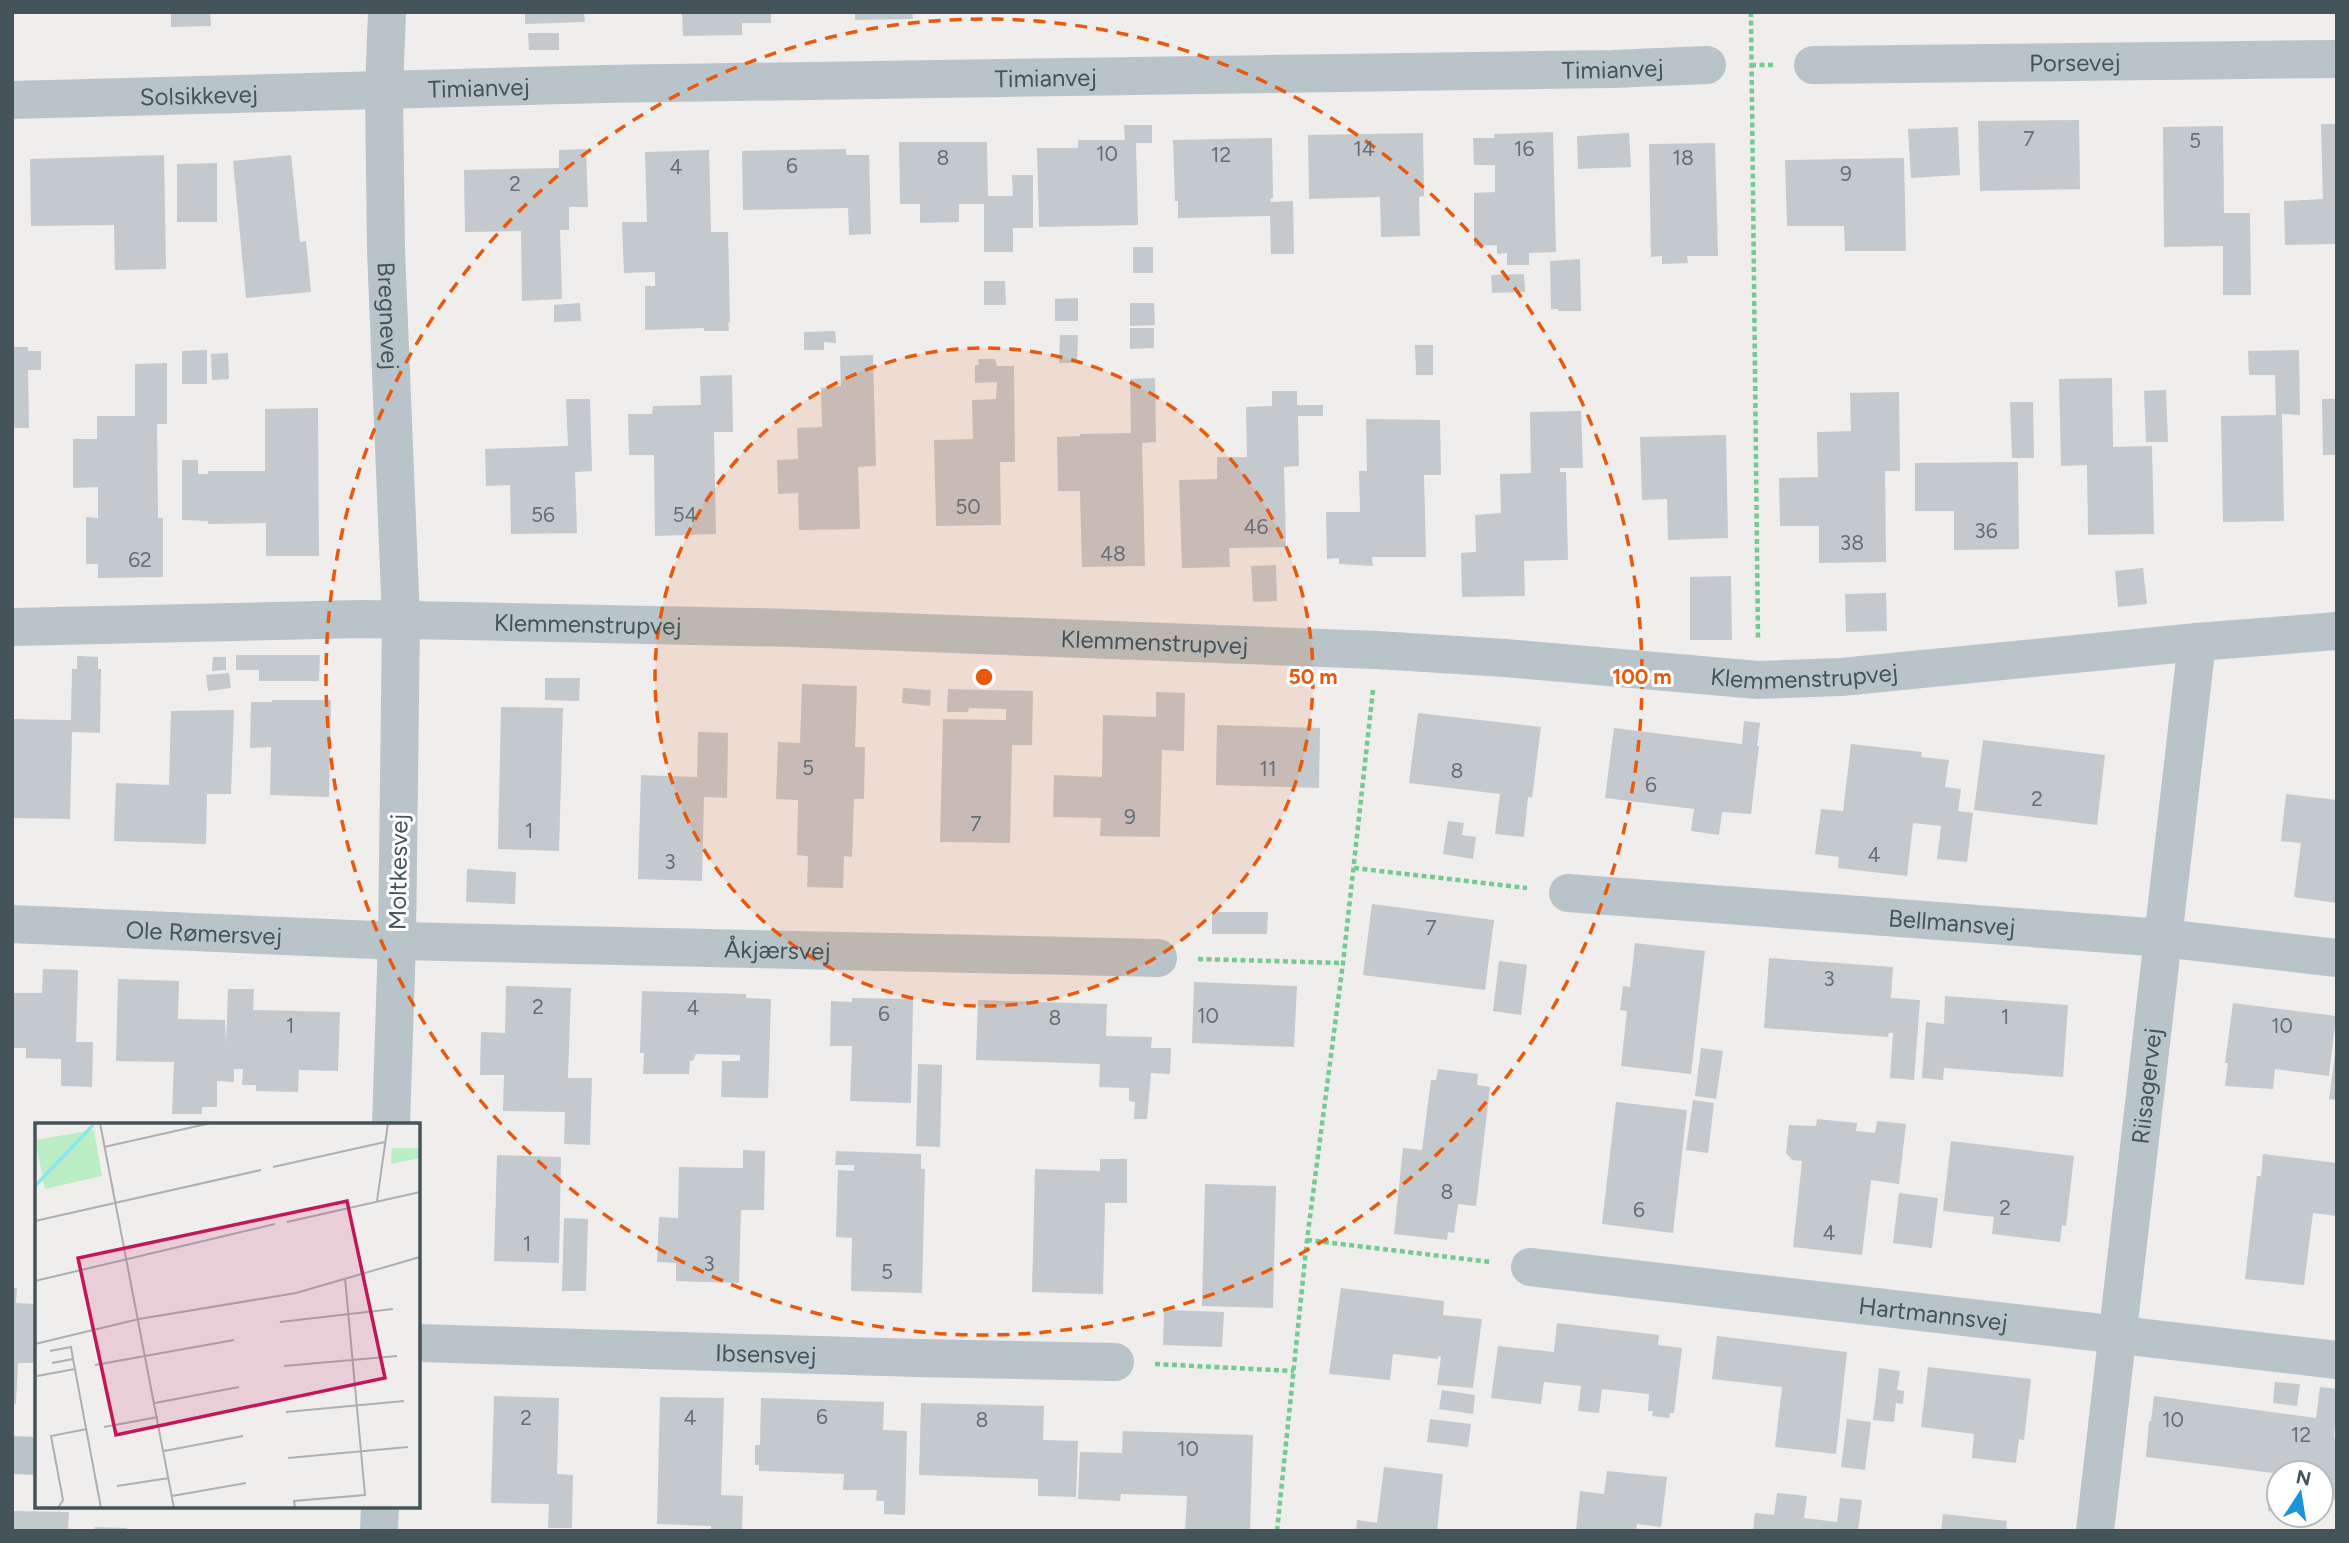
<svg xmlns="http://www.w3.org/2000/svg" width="2349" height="1543" font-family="Figtree,sans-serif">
<rect width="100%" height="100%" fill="#f0eded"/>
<g fill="#c4c9cd">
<path d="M171,12H210L211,26L171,27Z"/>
<path d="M525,12H584L585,22L525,24Z"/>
<path d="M682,12H771V23H742V35L683,36Z"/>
<path d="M855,12H912L913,19L855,20Z"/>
<path d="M528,33H559V50H529Z"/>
<path d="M2079,120L2080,189L1980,191L1978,121Z"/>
<path d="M2321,124H2337V244L2285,245L2284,201L2323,199Z"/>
<path d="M1124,125H1152V143H1136L1138,225L1039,227L1037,148H1078V140H1125Z"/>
<path d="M2223,126L2224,213H2250L2251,295H2223V246L2164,247L2163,127Z"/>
<path d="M1958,127L1960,175L1911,178L1908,129Z"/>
<path d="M1553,132L1556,252L1529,253V265H1507V253L1497,254V245L1474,246V193L1495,192V165H1474L1473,138H1494V134Z"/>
<path d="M1423,133L1424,196L1419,197L1420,236L1381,237L1380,197L1309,199L1308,135Z"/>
<path d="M1629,133L1631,167L1578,169L1577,136Z"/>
<path d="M1272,138L1273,198L1270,199L1271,202L1293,201L1294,254H1271L1270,216L1178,218V201H1175L1173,140Z"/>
<path d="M899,142H987L988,196H1013L1012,175H1033V228H1013V252H984V204H959V222L920,223V204H900Z"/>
<path d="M1715,143L1718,256H1687L1688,263L1662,264V256L1651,257L1649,144Z"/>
<path d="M586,149L588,207H569V230H560L562,299L522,301L521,231L465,232L464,170L559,168V150Z"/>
<path d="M846,149V155H869L871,234L849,235L848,208L743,210L742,151Z"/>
<path d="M709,150L711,232H728L730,323L728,322L729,331H704V328L645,330V286H655V272L624,273L622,222H647L645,152Z"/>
<path d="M164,155L166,269L115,270L114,225L31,226L30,159Z"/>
<path d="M291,155L300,242L306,241L311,292L246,298L233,161Z"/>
<path d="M1904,158L1906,251H1845L1844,226H1787L1785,160Z"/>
<path d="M217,163V222H177V164Z"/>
<rect x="1133" y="247" width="20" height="26"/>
<path d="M1580,259L1581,311H1558V309H1551L1550,261Z"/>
<path d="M1524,274L1525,292L1492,293L1491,275Z"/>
<path d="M984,281H1005L1006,305H984Z"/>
<path d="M1078,298V321H1055V299Z"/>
<path d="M580,303L581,321L554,322V305Z"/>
<path d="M1130,303H1154L1155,325L1130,326Z"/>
<path d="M1130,328H1154V348L1130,349Z"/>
<path d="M835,331L836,343L824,342V350H804V332Z"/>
<path d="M1060,335H1078L1077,363H1059Z"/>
<path d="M1415,345H1433V375H1416Z"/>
<path d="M12,347H28V351H41V370H28L29,428H12Z"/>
<path d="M207,350V384H182V351Z"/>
<path d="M2299,350L2300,415L2282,414L2284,521L2223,522L2221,416L2276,415L2275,375H2249L2248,351Z"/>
<path d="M228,353L229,379L212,380L211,354Z"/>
<path d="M873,355L876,466L858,467L860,529L799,530L798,493L778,494L777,460L798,459L797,428L822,427L821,388L841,386L840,356Z"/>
<path d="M978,359H995L997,366H1014L1015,462H1000L1001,525L936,526L934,440L973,439L972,400L996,399L997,382L975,383V365H979Z"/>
<path d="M167,363V424H157L158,518H163V577L98,578V564H86V517L98,518V487L73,488V439H97V416H135V364Z"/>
<path d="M732,375L733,432H714L716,534L655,536L654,455H629L628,414H652L653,406L701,405L700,376Z"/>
<path d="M1155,378L1156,442L1142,443L1145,566L1082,567L1080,491H1058L1057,437L1080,436V434L1131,433L1130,379Z"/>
<path d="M2112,378L2113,447L2152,446L2154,534L2088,535L2087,465L2061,466L2059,379Z"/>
<path d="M2166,390L2168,442H2146L2144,391Z"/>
<path d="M1272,391H1297V405H1323V416H1298L1299,466L1284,467L1286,547L1229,548L1230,567L1182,568L1179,480L1217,479V457H1247L1246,407L1272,406Z"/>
<path d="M1899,392L1900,471H1885L1886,562L1819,563V526H1780L1779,478L1818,477L1817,432L1851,431L1850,393Z"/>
<path d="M566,399H590L592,471L575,472L577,533L511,534L510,485L486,486L485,449L568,446Z"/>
<path d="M2322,399H2337V455H2323Z"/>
<path d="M2010,402H2033L2034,458H2012Z"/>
<path d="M318,408L319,556H266V523L208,524V521L182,520V460H198V474H208V471H265V409Z"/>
<path d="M1581,411L1583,468H1560V472H1566L1568,560L1524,561L1525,596L1462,597L1461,553L1476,552L1475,515L1501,513L1500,474L1531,473L1530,412Z"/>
<path d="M1366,419L1440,420L1441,475H1424L1426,557H1372L1373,566L1339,564V558L1327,559L1326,512H1360L1359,471H1367Z"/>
<path d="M1726,435L1728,538L1668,540L1667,499L1642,500L1640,437Z"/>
<path d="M2018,462L2019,549L1954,550V511H1915V463Z"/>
<path d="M1276,565L1277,601L1253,602L1251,566Z"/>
<path d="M2143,568L2147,604L2118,607L2115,571Z"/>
<path d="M1731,576L1732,640H1690V577Z"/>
<path d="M1886,593L1887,631L1846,632L1845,594Z"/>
<path d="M236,655H320L319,681H259V670H236Z"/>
<path d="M77,656L98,657V669H101L100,733L72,732L70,819L12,818V719L71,720L72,669H77Z"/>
<path d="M213,657H226V670L212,671Z"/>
<path d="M229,673L231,688L208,691L206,675Z"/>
<path d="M545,678H580L579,701L545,700Z"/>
<path d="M802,684L857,686L855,747H865L864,799H854L852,857L844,856L843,888L807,887L808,856L797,855L798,800L776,799L778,742L800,743Z"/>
<path d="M903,688L931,690L930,706L902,703Z"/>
<path d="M948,689L1033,691L1032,745H1012L1010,843L940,842L943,719L1006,720V709L969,708L968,712H947Z"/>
<path d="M1156,692L1185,693L1184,751L1162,750L1160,837L1100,836L1101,818L1053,817L1054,775L1102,777L1103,715L1156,717Z"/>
<path d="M272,700H331L329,797L270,795L271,747L250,748L251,702H272Z"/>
<path d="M501,707L563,708L559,851L498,849Z"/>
<path d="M234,710L231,794H207L206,844L114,841L116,783L169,785L171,711Z"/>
<path d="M1418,713L1541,727L1532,798L1528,797L1524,837L1495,834L1500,794L1409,783Z"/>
<path d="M1744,721L1760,723L1757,746H1759L1751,814L1722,812L1719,835L1691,831L1694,809L1605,798L1614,728L1742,744Z"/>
<path d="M1217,725L1320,728L1319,788L1216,785Z"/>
<path d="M698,732L728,733L727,798L704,797L702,881L638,879L641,775L697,777Z"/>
<path d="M1983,740L2105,755L2097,825L1974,810Z"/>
<path d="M1851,744L1922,752L1921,757L1949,760L1945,787L1961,789L1958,811L1973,813L1967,862L1937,859L1941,826L1913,823L1907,876L1838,868L1839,857L1815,854L1821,809L1843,811Z"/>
<path d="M2286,794L2337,800V903L2294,897L2301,843L2281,841Z"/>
<path d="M1448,821L1464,823L1462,835L1476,837L1473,859L1443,854Z"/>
<path d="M467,869L516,872L515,904L466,902Z"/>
<path d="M1372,904L1494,920L1485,990L1363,975Z"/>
<path d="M1212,912H1268L1267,934H1212Z"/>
<path d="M1635,943L1705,951L1691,1074L1621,1066L1627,1011L1620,1010L1623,986L1630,987Z"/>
<path d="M1769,958L1893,967L1891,998L1920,1000L1914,1080L1890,1078L1893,1033H1889L1888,1037L1764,1028Z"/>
<path d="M1499,961L1527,965L1521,1015L1493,1011Z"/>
<path d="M43,969L78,970L76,1042H93L92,1087L61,1086V1059L26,1058V1048H12V993H42Z"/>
<path d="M118,979L179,981L178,1019L225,1020L226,1044L228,989H254L253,1010L340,1012L338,1071L299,1070L298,1092L256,1091V1085H242L243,1069H234V1082L217,1081V1107H202V1114H172L174,1062L116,1061Z"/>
<path d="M1194,982L1297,986L1294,1047L1192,1043Z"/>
<path d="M506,986L571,988L568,1078H592L590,1145L564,1144L565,1112L503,1111L504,1075H480L481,1032L505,1033Z"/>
<path d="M642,991L746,994V998L771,999L768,1098L721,1097L722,1061H740V1055L696,1054L693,1061H690L689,1074H643L644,1053H640Z"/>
<path d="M1945,996L2068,1005L2063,1077L1944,1068L1943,1080L1922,1078L1926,1022L1944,1024Z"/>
<path d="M852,998L913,999L911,1103L850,1101L852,1046H830L831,1001L852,1002Z"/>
<path d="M978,1000L1107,1004L1106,1036L1152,1037L1151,1048H1171L1170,1074L1151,1073L1147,1119H1134L1135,1102L1129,1101V1088L1099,1087L1100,1064L976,1060Z"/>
<path d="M2233,1003L2336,1016L2329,1076L2275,1069L2273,1089L2225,1086L2228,1063H2225Z"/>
<path d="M1701,1048L1723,1051L1716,1099L1695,1096Z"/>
<path d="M2335,1053H2337V1100L2329,1099Z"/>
<path d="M918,1064L942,1065L940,1147L916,1146Z"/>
<path d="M1438,1069L1478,1074L1477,1085L1490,1087L1476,1206L1458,1204L1454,1233L1448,1232L1447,1240L1394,1234L1403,1148L1422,1150L1431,1080H1436Z"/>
<path d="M1693,1100L1714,1103L1708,1153L1686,1150Z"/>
<path d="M1616,1102L1687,1110L1673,1233L1602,1224Z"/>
<path d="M1817,1119L1857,1123L1856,1131L1875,1133L1877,1121L1906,1124L1899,1184L1871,1180L1862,1255L1793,1247L1802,1161L1792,1160L1786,1153L1789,1125L1816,1126Z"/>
<path d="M1951,1141L2074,1156L2066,1226L2062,1225L2060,1242L1992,1234L1994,1217L1943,1211Z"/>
<path d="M743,1150L765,1151L764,1210H741L739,1283L676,1281V1263L657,1262L659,1217L678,1218L679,1167L743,1168Z"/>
<path d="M836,1151L921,1154V1169H925L922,1293L851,1291L852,1238L836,1237L838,1170L854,1171V1165H835Z"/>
<path d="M2263,1154L2337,1163V1216L2313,1213L2304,1285L2245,1279L2257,1176H2261Z"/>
<path d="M497,1155L561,1157L559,1263L494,1261Z"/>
<path d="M1100,1159H1127V1203H1105L1103,1294L1032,1292L1035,1169L1100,1171Z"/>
<path d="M1205,1184L1276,1186L1273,1308L1202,1306Z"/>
<path d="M1899,1193L1938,1198L1932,1248L1893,1243Z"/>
<path d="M564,1218L588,1219L586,1291H562Z"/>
<path d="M12,1288H17L16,1303L37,1304V1363H18L16,1404H12Z"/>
<path d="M1341,1288L1444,1301L1443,1315L1482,1319L1473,1388L1437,1385L1441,1357L1438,1356V1359L1393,1354L1390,1380L1329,1374Z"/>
<path d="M1164,1310L1224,1312L1222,1347L1163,1345Z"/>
<path d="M1557,1323L1659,1335L1658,1345L1682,1348L1674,1413H1670L1669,1418L1652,1416L1653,1411H1648L1649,1394L1602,1389L1599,1413L1578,1411L1581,1386L1544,1382L1541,1404L1491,1398L1498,1346L1554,1352Z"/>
<path d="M1717,1336L1847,1352L1836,1454L1775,1447L1782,1387L1712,1379Z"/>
<path d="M1928,1367L2031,1379L2024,1440L2019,1439L2016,1463L1972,1458L1974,1434L1921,1427Z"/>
<path d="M1879,1368L1900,1371L1897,1390L1904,1391L1903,1404L1896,1403L1894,1422L1873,1420Z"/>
<path d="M2275,1382L2300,1384L2297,1406L2273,1403Z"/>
<path d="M2320,1387L2337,1389L2334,1438L2337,1439V1500L2321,1498V1473H2279V1513L2268,1511L2273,1473L2146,1457L2149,1421H2151L2154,1396L2316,1418Z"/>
<path d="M1442,1390L1475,1395L1473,1414L1439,1409Z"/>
<path d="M494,1396L559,1398L557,1474L573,1475L572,1528H548L549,1504L491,1503Z"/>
<path d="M660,1397L724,1398L721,1495L743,1496L742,1531H711V1526L657,1524Z"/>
<path d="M761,1398L884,1402L883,1430L907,1431L905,1515L884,1514V1501H876L877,1490H843L844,1474L759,1471V1465H755V1445H760Z"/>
<path d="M921,1403L1044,1406L1043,1440L1078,1441L1076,1497L1038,1496V1479L919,1475Z"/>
<path d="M1430,1419L1471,1424L1468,1447L1427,1442Z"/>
<path d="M1847,1419L1871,1422L1865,1470L1841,1467Z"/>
<path d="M1123,1431L1253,1435L1250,1531H1185L1187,1496L1121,1494L1120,1501L1078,1499L1080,1452L1122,1453Z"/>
<path d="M1384,1467L1443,1474L1437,1531H1356L1357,1520L1377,1523Z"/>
<path d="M1607,1471L1667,1477L1661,1527L1637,1524L1636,1531H1576L1580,1491L1604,1494Z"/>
<path d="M1777,1493L1807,1496L1804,1518L1837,1522L1840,1498L1862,1500L1858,1531H1753L1755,1513L1774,1515Z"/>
<path d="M12,1511L69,1512L68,1531H12Z"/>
<path d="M1943,1514L2007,1521L2006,1531H1941Z"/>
<path d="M95,1527L127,1528V1531H95Z"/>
</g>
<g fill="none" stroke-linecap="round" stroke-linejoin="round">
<g stroke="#73cb8f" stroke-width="4.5" stroke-dasharray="5 3.5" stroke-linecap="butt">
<path d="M1751,12L1758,640"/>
<path d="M1751,65H1773"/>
<path d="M1354,868L1527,888"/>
<path d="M1198,959L1343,963"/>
<path d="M1307,1240L1491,1262"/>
<path d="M1155,1364L1294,1371"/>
<path d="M1277,1531L1307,1240L1343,963L1373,690"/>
</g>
<g stroke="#b8c4ca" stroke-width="38">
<path id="s1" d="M387,12L384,89L386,250L401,619L397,941L391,1125"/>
<path id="s2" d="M1813,65L2337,59"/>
<path id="s3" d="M12,100L603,84L1612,69L1707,65"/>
<path id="s4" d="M12,627L361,619L794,628L1377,650L1505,658L1758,680L1841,677L2197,642L2337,631"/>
<path id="s5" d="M1568,893L2163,938L2337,958"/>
<path id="s6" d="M12,924L397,941L1158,958"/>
<path id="s7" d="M1530,1267L2337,1360"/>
<path id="s8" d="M418,1343L916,1358L1115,1362"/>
<path d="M12,1455L37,1456"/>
<path d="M379,1531L380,1506"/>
<path id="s9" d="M2095,1531L2197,642"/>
</g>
</g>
<circle cx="984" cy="677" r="329" fill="#e8590c" fill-opacity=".12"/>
<g fill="none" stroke="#e8590c" stroke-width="3.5" stroke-dasharray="12 9">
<circle cx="984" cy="677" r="329"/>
<circle cx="984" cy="677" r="658"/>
</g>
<g text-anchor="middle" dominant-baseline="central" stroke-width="6" stroke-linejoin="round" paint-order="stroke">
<g font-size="21" fill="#657177">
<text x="2029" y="138">7</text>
<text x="2195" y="140">5</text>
<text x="1364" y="148">14</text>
<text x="1524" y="148">16</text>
<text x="1107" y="153">10</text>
<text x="1221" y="154">12</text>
<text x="943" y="157">8</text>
<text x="1683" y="157">18</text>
<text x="792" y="165">6</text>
<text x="676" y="166">4</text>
<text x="1846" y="173">9</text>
<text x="515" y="183">2</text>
<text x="968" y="506">50</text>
<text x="543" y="514">56</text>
<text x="685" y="514">54</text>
<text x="1256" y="526">46</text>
<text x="1986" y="530">36</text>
<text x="1852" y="542">38</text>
<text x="1113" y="553">48</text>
<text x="140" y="559">62</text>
<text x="808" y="767">5</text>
<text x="1268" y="768">11</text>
<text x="1457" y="770">8</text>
<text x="1651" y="784">6</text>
<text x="2037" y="798">2</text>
<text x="1130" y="816">9</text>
<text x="976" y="823">7</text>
<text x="529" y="830">1</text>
<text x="1874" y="854">4</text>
<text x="670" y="861">3</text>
<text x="1431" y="927">7</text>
<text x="1829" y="978">3</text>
<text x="538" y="1006">2</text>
<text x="693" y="1007">4</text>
<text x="884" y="1013">6</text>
<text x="1208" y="1015">10</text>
<text x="2005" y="1016">1</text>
<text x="1055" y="1017">8</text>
<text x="290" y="1025">1</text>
<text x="2282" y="1025">10</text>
<text x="1447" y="1191">8</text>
<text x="2005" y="1207">2</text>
<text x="1639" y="1209">6</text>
<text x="1829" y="1232">4</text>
<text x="527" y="1243">1</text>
<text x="709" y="1263">3</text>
<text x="887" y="1271">5</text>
<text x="822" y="1416">6</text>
<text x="526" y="1417">2</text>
<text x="690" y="1417">4</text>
<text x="982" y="1419">8</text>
<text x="2173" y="1419">10</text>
<text x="2301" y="1434">12</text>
<text x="1188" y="1448">10</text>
</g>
<g font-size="24" fill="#45545a" stroke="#fff">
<text stroke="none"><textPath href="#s2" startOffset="262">Porsevej</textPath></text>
<text stroke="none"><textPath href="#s3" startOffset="1601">Timianvej</textPath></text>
<text stroke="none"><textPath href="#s3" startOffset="1034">Timianvej</textPath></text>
<text stroke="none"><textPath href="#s3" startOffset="467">Timianvej</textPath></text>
<text stroke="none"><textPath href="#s3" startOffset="187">Solsikkevej</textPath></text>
<text stroke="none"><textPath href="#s1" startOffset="304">Bregnevej</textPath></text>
<text stroke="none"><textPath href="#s4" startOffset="576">Klemmenstrupvej</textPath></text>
<text stroke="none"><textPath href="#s4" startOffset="1143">Klemmenstrupvej</textPath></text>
<text stroke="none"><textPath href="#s4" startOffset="1794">Klemmenstrupvej</textPath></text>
<text transform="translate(398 872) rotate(-89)">Moltkesvej</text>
<text stroke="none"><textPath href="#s5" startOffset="385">Bellmansvej</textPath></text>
<text stroke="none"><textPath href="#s6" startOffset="192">Ole Rømersvej</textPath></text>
<text stroke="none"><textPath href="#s6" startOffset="766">Åkjærsvej</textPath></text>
<text stroke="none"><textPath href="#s9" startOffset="448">Riisagervej</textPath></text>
<text stroke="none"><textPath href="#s7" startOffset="406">Hartmannsvej</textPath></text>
<text stroke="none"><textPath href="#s8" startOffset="348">Ibsensvej</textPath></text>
</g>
</g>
<g transform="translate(35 1123)">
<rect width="385" height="385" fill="#f0eded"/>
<path d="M59,7L67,53L10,66L0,17ZM357,25H385V35L356,41Z" fill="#bbeec5"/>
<path fill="none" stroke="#88e8ea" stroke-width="3.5" d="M0,63L58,2"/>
<path fill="none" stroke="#acb0b2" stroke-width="2" d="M65,0L139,385M69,24L176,0M238,44L350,19M342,78L353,0M0,98L226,47M252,99L385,69M0,158L240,101M245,199L358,186M0,221L104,196L261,170L385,134M15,228L36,224L38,236M17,240L38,236L66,385M0,242V274M60,242L199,217M249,243L362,233M2,253L40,246M120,280L204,264M251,289L369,278M69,304L123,294M129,328L208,313M253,335L373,324M82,363L134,355M137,373L211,360M23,385L28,377L16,313L52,306M260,385L259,378L330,372L310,155"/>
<path fill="#c2185b" fill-opacity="0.15" stroke="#c2185b" stroke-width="3.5" d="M312,78L350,255L81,312L43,135Z"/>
<rect width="385" height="385" fill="none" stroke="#45545a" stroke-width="3.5"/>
</g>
<circle cx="984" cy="677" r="10" fill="#e8590c" stroke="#fff" stroke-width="3.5"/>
<g font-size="21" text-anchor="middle" font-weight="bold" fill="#e8590c" stroke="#fff" stroke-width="6" stroke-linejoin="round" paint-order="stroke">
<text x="1313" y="684">50 m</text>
<text x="1642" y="684">100 m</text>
</g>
<rect width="2349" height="1543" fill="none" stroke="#45545a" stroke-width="28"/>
<g transform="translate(2300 1494) rotate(12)"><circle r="33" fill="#ffffff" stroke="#b5bbbd" stroke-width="2"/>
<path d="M0-5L12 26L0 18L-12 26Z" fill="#1b93db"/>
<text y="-10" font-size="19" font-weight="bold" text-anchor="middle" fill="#45545a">N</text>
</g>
</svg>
